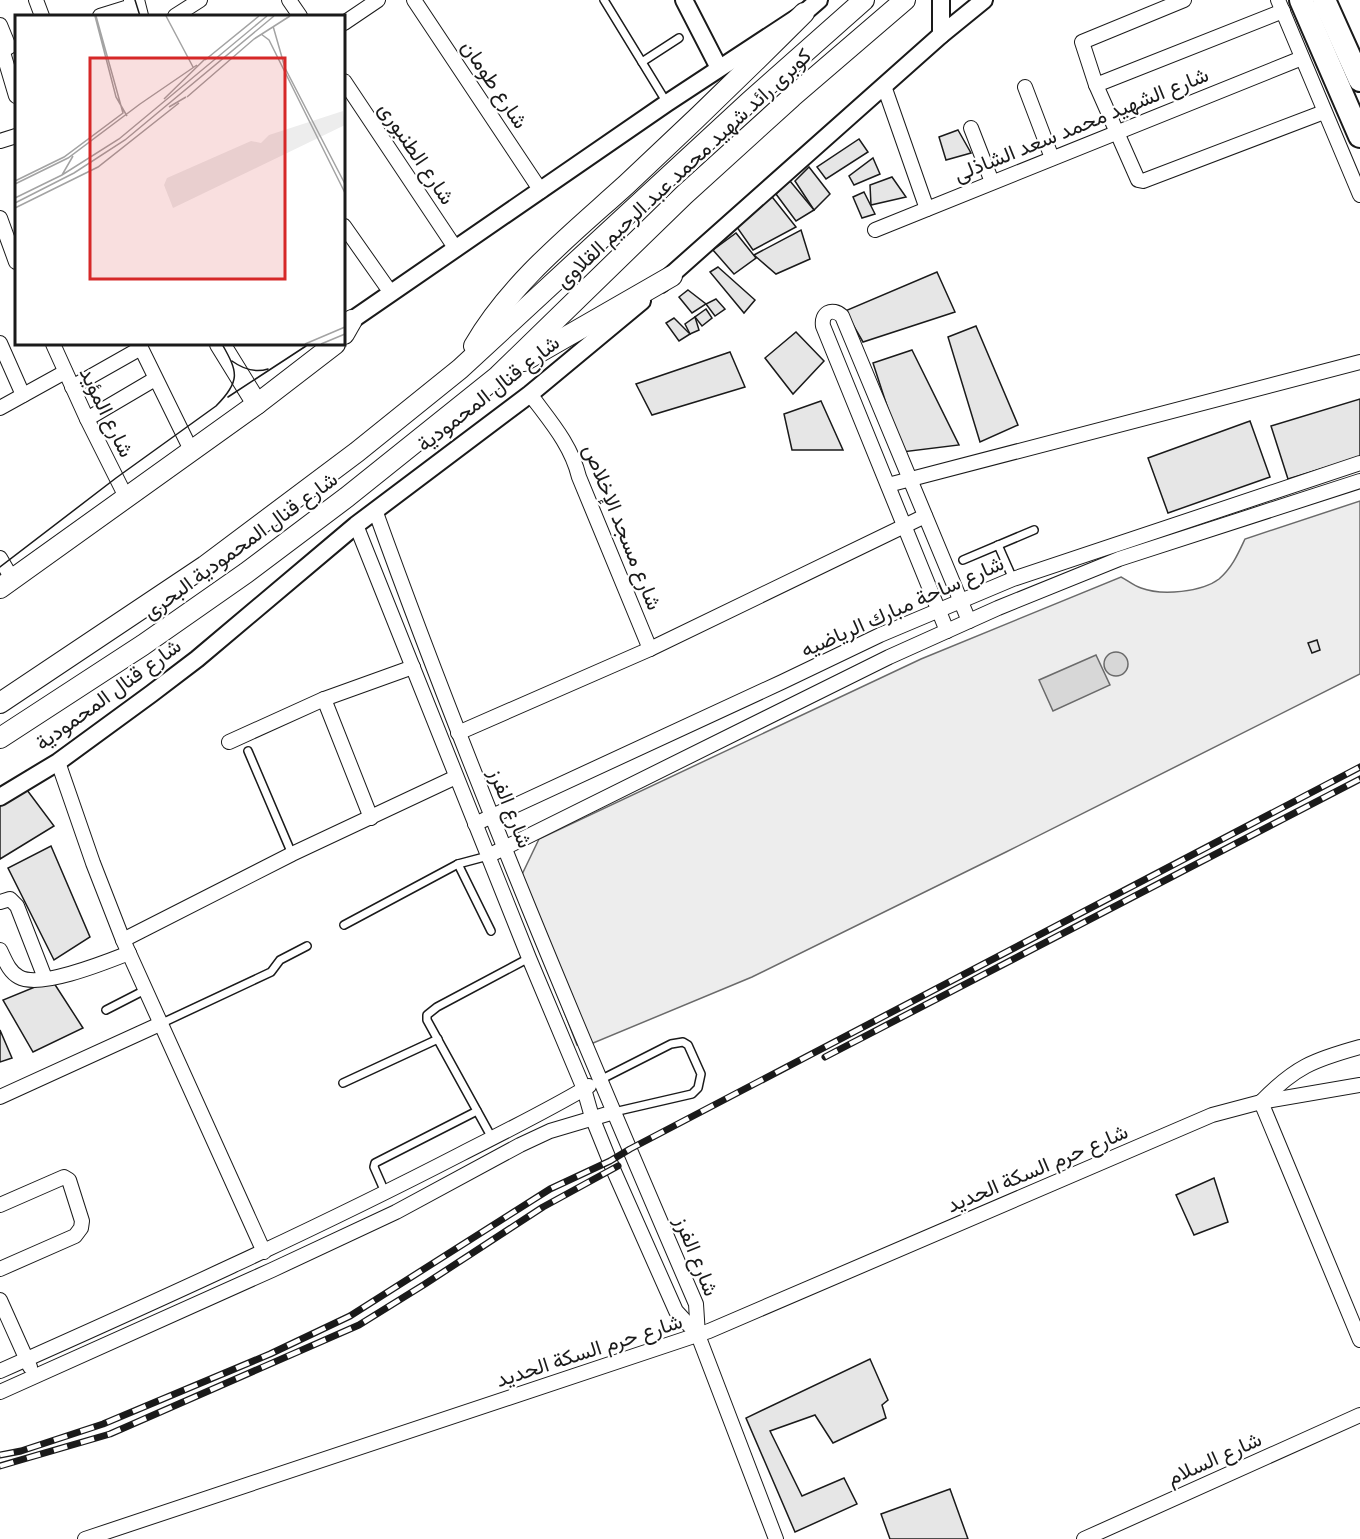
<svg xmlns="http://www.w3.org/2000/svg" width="1360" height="1539" font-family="Merriweather,Vazirmatn,serif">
<rect width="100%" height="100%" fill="#fff"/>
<path fill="#ededed" stroke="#6a6a6a" stroke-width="1.5" d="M1360,501V674L1006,852L752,977L586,1046L577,1045L516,887L539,839L921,659L1121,577C1127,580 1134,586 1141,588C1162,596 1202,592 1219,579C1232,568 1238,554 1245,539Z"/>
<g fill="#d7d7d7" stroke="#6a6a6a" stroke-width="1.5">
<circle cx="1116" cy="664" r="12"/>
<path d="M1096,655L1110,685L1053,711L1039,680Z"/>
</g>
<g fill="#e6e6e6" stroke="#1a1a1a" stroke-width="1.5">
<path d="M958,130L971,153L946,160L939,137Z"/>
<path d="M859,139L868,152L826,179L817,167Z"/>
<path d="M873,158L880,174L854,185L849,176Z"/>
<path d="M809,167L830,194L814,210L795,181Z"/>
<path d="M892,177L906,197L871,205L870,185Z"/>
<path d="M790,181L814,210L796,221L776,194Z"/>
<path d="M864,192L875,214L862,218L853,197Z"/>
<path d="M769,193L796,227L753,250L734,223Z"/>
<path d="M801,230L810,259L776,274L754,255Z"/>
<path d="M736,233L756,258L734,274L713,250Z"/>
<path d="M718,267L755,300L744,313L710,272Z"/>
<path d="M937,272L955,312L863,342L845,311Z"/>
<path d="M688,290L706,304L692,313L679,297Z"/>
<path d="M716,299L725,309L715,316L706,304Z"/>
<path d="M706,309L712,318L702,326L695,317Z"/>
<path d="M695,317L699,330L690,334L685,324Z"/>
<path d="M674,318L690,334L679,341L666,323Z"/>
<path d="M976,326L1018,425L980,442L948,337Z"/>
<path d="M796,332L824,361L793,394L765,358Z"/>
<path d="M912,350L959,445L902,452L873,363Z"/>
<path d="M730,352L745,387L652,415L636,384Z"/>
<path d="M1360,399V457L1288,479L1271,426Z"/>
<path d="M821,401L843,450H792L784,414Z"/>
<path d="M1250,421L1270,477L1168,513L1148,458Z"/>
<path d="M1317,640L1320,650L1312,653L1308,643Z"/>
<path d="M24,786L54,826L0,859V800Z"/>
<path d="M51,846L90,937L54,960L8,868Z"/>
<path d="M52,980L83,1028L33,1052L3,1000Z"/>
<path d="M0,1030L12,1058L0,1062Z"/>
<path d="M1214,1178L1228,1222L1194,1235L1176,1195Z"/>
<path d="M870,1359L888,1400L882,1405L886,1418L833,1443L815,1415L770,1431L802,1496L844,1478L857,1504L795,1532L746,1418Z"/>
<path d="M950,1489L968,1539H890L881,1514Z"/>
</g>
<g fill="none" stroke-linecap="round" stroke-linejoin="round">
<defs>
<g id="service">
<path d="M604,0L667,103"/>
<path d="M642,62L679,38"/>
<path d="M998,545L1013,579"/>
<path d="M963,560L1034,530"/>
<path d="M248,751L292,854"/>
<path d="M458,864L491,931"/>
<path d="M344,925L458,864L488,856"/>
<path d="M106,1010L145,990"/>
<path d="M160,1024L271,972L280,960L307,946"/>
<path d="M600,1080L671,1044L683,1042L688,1045L701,1074L698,1088L692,1094L614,1112"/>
<path d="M343,1083L438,1039"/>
<path d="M492,1138L427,1020V1015L437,1007L529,958"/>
<path d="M385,1192L374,1167L375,1163L477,1111"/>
</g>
<g id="minor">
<path d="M36,0L42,16"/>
<path d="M289,0L300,16"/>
<path d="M414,0L541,191"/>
<path d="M1184,0L1082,42L1096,85L1138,180L1143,181L1324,112"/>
<path d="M1278,0L1360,195"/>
<path d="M100,16L135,5"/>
<path d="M175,16L200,0"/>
<path d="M344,23L378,0"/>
<path d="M0,25L9,47"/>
<path d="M2,49L16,96"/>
<path d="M344,81L456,249"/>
<path d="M1096,85L1283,11"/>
<path d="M884,86L927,209"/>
<path d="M1025,87L1052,158"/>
<path d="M971,128L992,182"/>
<path d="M0,141L16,136"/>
<path d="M0,218L16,262"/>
<path d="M344,226L391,293"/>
<path d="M875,230L1302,58"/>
<path d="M0,343L23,395"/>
<path d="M53,344L87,419L126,497"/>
<path d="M139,344L191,450"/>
<path d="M72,387L141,348"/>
<path d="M530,394C549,420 571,444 579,477L650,649"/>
<path d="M0,408L65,372"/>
<path d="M87,419L155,379"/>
<path d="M888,485L1360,362"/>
<path d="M375,510C472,779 583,1042 696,1304L698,1335L776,1539"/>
<path d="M356,525L529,958L584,1089L592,1117L613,1169L676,1311L698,1335"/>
<path d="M0,558L12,579"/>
<path d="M947,631L823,326C821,313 832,307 842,316L969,621"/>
<path d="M324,699L371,818"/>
<path d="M458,733L650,649L925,516"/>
<path d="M229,742L324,699L413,667"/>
<path d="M58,762L93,863L123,940L264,1252"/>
<path d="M475,824L782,682L880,635L1013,579L1360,463"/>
<path d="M488,856L889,657L998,608L1119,559L1360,481"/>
<path d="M0,902L10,899L17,906L45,978"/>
<path d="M123,940L292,854L456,777"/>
<path d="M0,950C5,960 9,972 19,977C40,989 106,962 129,953"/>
<path d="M0,1097L160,1024"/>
<path d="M1261,1102L1360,1340"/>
<path d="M1261,1102C1295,1067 1313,1060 1360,1047"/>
<path d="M0,1205L64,1177L69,1180L82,1221L81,1228L75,1236L0,1269"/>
<path d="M0,1300L30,1367"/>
<path d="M0,1371C155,1302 310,1232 461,1154C504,1132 547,1111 589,1086"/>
<path d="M0,1392L272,1270L396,1212L520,1145L550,1131L614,1112"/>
<path d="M85,1539L709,1331L1212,1115L1261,1102L1360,1085"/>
<path d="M1084,1539L1360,1415"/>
</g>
<g id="tertiary">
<path d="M684,0L719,68"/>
<path d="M941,0V35"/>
<path d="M661,284L941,35L984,0"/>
<path d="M352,320L667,103L804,13L819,0"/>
<path d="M0,797L58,762L151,694L197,659L356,525L530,394L642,301"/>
</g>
<g id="secondary">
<path d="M134,0L138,16"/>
<path d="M344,334L352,320"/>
<path d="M220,344L257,404"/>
<path d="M474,346C511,282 573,233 627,184C687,128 746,71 804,13"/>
<path d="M524,361L672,276"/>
<path d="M0,588L257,404L335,344"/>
<path d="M0,703L205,566L357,452L460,369L750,101L864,0"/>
<path d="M0,738L143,645L246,573L347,497L498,376L684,195L792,97L905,0"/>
</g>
<g id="primary">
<path d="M1301,0L1360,136"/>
<path d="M1324,0L1360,80"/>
</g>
</defs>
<use href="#service" stroke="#1a1a1a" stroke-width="10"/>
<use href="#minor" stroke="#1a1a1a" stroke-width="16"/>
<use href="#tertiary" stroke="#1a1a1a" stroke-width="20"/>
<use href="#secondary" stroke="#1a1a1a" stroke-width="22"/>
<use href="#primary" stroke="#1a1a1a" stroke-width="26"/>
<use href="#service" stroke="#fff" stroke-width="7"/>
<use href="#minor" stroke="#fff" stroke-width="14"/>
<use href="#tertiary" stroke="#fff" stroke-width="16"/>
<use href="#secondary" stroke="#fff" stroke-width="20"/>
<use href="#primary" stroke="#fff" stroke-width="22"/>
<g stroke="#1a1a1a" stroke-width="1.5">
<path d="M135,0L140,16"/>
<path d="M232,361C243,369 255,373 268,369"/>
<path d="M228,397L306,346"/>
<path d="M0,567L116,478L216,406C241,381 238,372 222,344"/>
</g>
<defs>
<g id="rail">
<path d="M825,1057L1360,779"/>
<path d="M0,1455L21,1451L103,1424L270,1354L350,1316L550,1189L610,1161L630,1149L1360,767"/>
<path d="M0,1466L110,1434L359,1325L425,1284L543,1207L618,1166"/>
</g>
</defs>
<use href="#rail" stroke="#1a1a1a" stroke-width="7"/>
<use href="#rail" stroke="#fff" stroke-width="4.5" stroke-dasharray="14" stroke-linecap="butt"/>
</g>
<g text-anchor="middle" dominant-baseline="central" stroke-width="4.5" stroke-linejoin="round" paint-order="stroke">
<g font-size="21" fill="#1a1a1a" stroke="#fff">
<text transform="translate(495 84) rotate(56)">شارع طومان</text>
<text transform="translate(1081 124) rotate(-22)">شارع الشهيد محمد سعد الشاذلى</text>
<text transform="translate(417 153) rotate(56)">شارع الطنبورى</text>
<text transform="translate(683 168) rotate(-43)">كوبرى رائد شهيد محمد عبد الرحيم القلاوى</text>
<text transform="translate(488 393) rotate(-38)">شارع قنال المحمودية</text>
<text transform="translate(107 412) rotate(64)">شارع المؤيد</text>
<text transform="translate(623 527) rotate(68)">شارع مسجد الإخلاص</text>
<text transform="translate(240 545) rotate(-36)">شارع قنال المحمودية البحرى</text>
<text transform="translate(902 606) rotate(-24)">شارع ساحة مبارك الرياضيه</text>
<text transform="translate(108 694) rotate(-36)">شارع قنال المحمودية</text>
<text transform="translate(511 808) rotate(68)">شارع الفرز</text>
<text transform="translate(1037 1168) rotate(-23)">شارع حرم السكة الحديد</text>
<text transform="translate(697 1256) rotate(68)">شارع الفرز</text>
<text transform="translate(589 1350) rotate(-18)">شارع حرم السكة الحديد</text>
<text transform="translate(1214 1458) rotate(-24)">شارع السلام</text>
</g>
</g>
<g transform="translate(15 15)">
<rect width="330" height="330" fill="#fff"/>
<path d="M328,96L330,110L158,193L149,170L152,163L236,126L246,128L254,120Z" fill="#ededed"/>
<path fill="none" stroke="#a3a3a3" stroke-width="1.5" d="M80,1L101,82L112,101M151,1L178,52M258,11L270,53L330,169M246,19L254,25L330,178M190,45L244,1M172,82L239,24L275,1M149,84L190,44M125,89L182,50M154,92L171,82M47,160L58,141M0,166L49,142L108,98L81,1M0,169L53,143L125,89M0,183L47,160L104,124L252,1M0,188L59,158L110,125L259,1M0,193L83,152L164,88M290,329L330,312M306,329L330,319"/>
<path fill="#d62828" fill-opacity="0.15" stroke="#d62828" stroke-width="3" d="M75,43H270V264H75Z"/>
<rect width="330" height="330" fill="none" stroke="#1a1a1a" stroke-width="3"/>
</g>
</svg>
